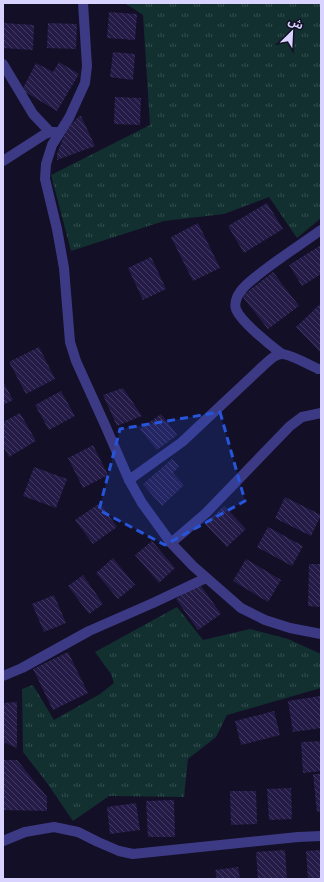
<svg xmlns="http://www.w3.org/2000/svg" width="324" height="882" font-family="'Source Sans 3','Noto Sans Arabic',sans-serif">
<defs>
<pattern id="grass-tufts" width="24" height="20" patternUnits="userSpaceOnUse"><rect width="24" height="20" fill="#12302f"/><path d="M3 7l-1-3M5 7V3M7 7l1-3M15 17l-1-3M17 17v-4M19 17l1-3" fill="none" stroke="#344d4e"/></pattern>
<pattern id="building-back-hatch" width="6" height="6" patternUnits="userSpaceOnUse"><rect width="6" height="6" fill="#241b47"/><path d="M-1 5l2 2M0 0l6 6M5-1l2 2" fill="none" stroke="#433b63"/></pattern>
</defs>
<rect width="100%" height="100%" fill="#130f26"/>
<g fill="url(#grass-tufts)">
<path d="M125,3H321V218L297,238L269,197L224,214L164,221L71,251L51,175L150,125L143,15Z"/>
<path d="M177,607L203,640L250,629L288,639L321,654V688L227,715L216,737L188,759L184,797L109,796L73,821L47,783L23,752L22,689L33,685L54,720L100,694L114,683L111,674L95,652Z"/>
</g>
<g fill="url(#building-back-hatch)">
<path d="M109,12L137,14L135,40L107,38Z"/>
<path d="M4,23L34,25L33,50L3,48Z"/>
<path d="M48,23L77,24L76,49L47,48Z"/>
<path d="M113,52L135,54L133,80L110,77Z"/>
<path d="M59,62L79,74L57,111L22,90L36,63L53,72Z"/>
<path d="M115,97L141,98L140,125L114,124Z"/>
<path d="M79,116H81L95,146L57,160V154L64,136L70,126Z"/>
<path d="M267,203L283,229L244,253L228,226Z"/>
<path d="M198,223L220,268L193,281L171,237Z"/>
<path d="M321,245V274L302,286L289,265Z"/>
<path d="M151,257L166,289L143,300L128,268Z"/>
<path d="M273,272L299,306L268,329L242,296Z"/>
<path d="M321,303V353L296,327Z"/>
<path d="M39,347L55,379L26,394L9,362Z"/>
<path d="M3,381L13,400L3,405Z"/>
<path d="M123,388L142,416L117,426L103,395Z"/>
<path d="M61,391L75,416L49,430L35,405Z"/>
<path d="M20,413L36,441L9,457L3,446V422Z"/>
<path d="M161,414L177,435L157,450L140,429Z"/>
<path d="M93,445L108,475L83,488L68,458Z"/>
<path d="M172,459L179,466L173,473L184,485L162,506L143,484Z"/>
<path d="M34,467L67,479L56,508L23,496Z"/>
<path d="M285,497L321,515L311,536L275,518Z"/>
<path d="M100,503L117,527L93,544L75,520Z"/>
<path d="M224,506L246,529L227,547L205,524Z"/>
<path d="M268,527L303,546L292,566L257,547Z"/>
<path d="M152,541L175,568L159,583L135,555Z"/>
<path d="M113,558L135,585L118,599L96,573Z"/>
<path d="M246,559L281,580L268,602L233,581Z"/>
<path d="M309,564H321V607L308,606Z"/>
<path d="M83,575L103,604L89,614L68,586Z"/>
<path d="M199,583L221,614L198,630L176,599Z"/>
<path d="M54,595L66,623L44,632L32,604Z"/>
<path d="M68,652L88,693L53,710L33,669Z"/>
<path d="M320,696L321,728L293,732L288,701Z"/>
<path d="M17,702V748L3,742V703Z"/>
<path d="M274,711L280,735L241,745L235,721Z"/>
<path d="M321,741V771L303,773L301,742Z"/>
<path d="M3,760H17L47,797V811L3,810Z"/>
<path d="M313,774H321V811L317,812Z"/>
<path d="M291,788L292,819L269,820L267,789Z"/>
<path d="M230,791H256L257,824L231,825Z"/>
<path d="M174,800L175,837H148L146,801Z"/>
<path d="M136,803L140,830L110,834L107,807Z"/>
<path d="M285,850L287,879H258L256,852Z"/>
<path d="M321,850V878L308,879L306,851Z"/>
<path d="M238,867L240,879H217L215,870Z"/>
</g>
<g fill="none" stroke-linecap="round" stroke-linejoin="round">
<g stroke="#3d3a85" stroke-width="10">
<path d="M83,3L87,66L85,83L69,118L52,145L46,164L45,179L57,229L64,268L70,342L76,361L105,425L129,480L142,503L171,543L193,566L241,608L265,620L290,628L321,634"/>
<path d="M3,64L33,114L50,132"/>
<path d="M3,161L45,134L50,132H55"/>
<path d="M282,354C271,346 240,321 236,309C234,304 237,296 240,292C245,285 252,280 258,275C278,259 300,245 321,230"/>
<path d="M129,480L182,442L263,366C268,362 274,354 282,354C289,354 310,365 318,369H321"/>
<path d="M171,543L206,513L290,426L302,417L321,413"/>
<path d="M3,676L22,668L89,631L153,603L206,578"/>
<path d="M3,841L25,832L54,827L78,832L98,842L119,851L133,854L298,837L321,836"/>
</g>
</g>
<path fill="#2655da" fill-opacity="0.2" stroke="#2655da" stroke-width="3" stroke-dasharray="8 5" stroke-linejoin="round" d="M220,412L245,501L165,545L99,510L120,429Z"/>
<rect width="324" height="882" fill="none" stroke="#d9d4ff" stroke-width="8"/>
<g transform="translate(292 32) rotate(24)" stroke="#130f26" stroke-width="3" paint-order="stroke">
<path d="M0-3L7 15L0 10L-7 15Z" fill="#d9d4ff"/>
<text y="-6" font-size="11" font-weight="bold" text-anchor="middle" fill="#d9d4ff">ش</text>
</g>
</svg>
